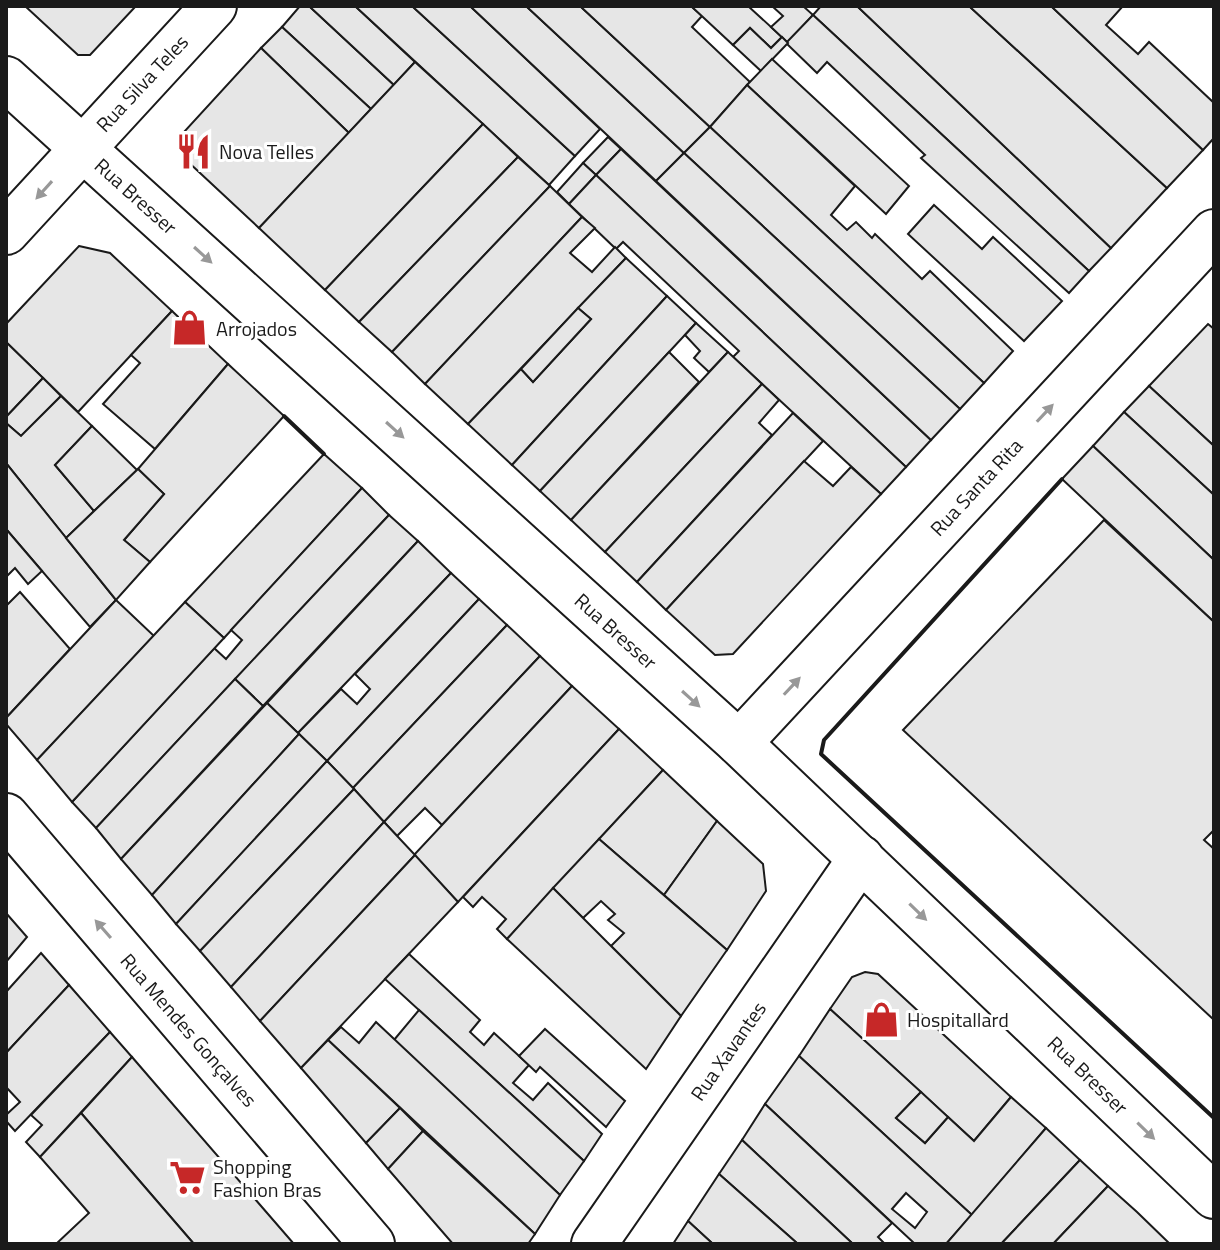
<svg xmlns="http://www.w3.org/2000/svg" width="1220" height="1250" font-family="'Titillium Web',sans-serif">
<rect width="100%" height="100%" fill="#fff"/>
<g fill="#e6e6e6" stroke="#1a1a1a" stroke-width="2" fill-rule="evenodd">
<path d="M25,6H136L90,55H78Z"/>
<path d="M300,6H309L394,85L371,109L282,27Z"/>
<path d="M309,6H355L415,62L394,85Z"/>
<path d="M355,6H412L575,156L549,185Z"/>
<path d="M412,6H470L600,129L575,156Z"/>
<path d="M470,6H526L684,153L656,181Z"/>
<path d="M526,6H580L710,127L684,153Z"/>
<path d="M580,6H691L702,16L692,27L750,82L710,127Z"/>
<path d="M691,6H748L782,37L771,48L750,28L733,45Z"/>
<path d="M772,6H803L813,15L788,43L771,27L783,16Z"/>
<path d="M821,6H857L1111,248L1089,271L813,15Z"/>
<path d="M857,6H969L1167,188L1111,248Z"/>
<path d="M969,6H1051L1203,150L1167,188Z"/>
<path d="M1051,6H1123L1106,25L1138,54L1149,42L1214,103V138L1203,150Z"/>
<path d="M813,15L1089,271L1069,293L921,158L925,155L827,62L817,73L786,43Z"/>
<path d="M282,27L371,109L349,133L261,48Z"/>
<path d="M750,28L771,48L782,37L788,43L761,71L733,45Z"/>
<path d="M261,48L349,133L259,228L185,159L183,133Z"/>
<path d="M772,59L909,186L886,214L747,85Z"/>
<path d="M415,62L483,124L325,290L259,228Z"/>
<path d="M747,85L855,186L831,215L847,230L856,222L872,238L875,234L922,279L930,271L1013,351L984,383L710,127Z"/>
<path d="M483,124L518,157L359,322L325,290Z"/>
<path d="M710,127L984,383L960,409L684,153Z"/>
<path d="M608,137L621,149L596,175L583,163Z"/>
<path d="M621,149L931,440L906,467L596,175Z"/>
<path d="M684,153L960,409L931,440L656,181Z"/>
<path d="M518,157L550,186L392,352L359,322Z"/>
<path d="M583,163L596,175L569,204L557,192Z"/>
<path d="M596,175L906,467L881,494L733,357L739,351L623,242L616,249L569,204Z"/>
<path d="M550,186L582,217L425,384L392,352Z"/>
<path d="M934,205L982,249L993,237L1062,301L1024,341L908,234Z"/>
<path d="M582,217L595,228L570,253L592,272L615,247L626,258L468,424L425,384Z"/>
<path d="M79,246L110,253L172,311L78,412L6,342V324Z"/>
<path d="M626,258L667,296L512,465L468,424L521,369L533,382L591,319L578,308Z"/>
<path d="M667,296L696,323L540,491L512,465Z"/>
<path d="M578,308L591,319L533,382L521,369Z"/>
<path d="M172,311L228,364L155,449L103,404L140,363L131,355Z"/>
<path d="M696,323L728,352L709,372L694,358L700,351L685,335Z"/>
<path d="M1208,324L1214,329V446L1149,386Z"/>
<path d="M6,342L43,378L6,417Z"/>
<path d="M669,352L699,382L571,520L540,491Z"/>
<path d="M728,352L762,384L605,552L571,520Z"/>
<path d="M228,364L284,416L150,562L124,540L164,494L138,469Z"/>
<path d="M43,378L61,396L21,436L6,423V417Z"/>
<path d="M762,384L779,400L759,423L772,435L637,582L605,552Z"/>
<path d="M1149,386L1214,446V495L1124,412Z"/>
<path d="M61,396L92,426L55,465L94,511L66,538L6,463V423L21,436Z"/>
<path d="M1124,412L1214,495V560L1093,446Z"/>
<path d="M793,413L823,441L666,610L637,582Z"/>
<path d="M92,426L137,470L94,511L55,465Z"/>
<path d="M1093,446L1214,560V622L1062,479Z"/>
<path d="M324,454L362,488L224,638L185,602Z"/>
<path d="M804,461L833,486L851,467L881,494L733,654L715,655L666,610Z"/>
<path d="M6,463L116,600L90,627L6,529Z"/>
<path d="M138,469L164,494L124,540L150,562L116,600L66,538Z"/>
<path d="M362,488L389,515L96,828L72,802L214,648L226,659L242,640L231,630Z"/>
<path d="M389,515L418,541L263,706L235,679Z"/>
<path d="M1104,520L1214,622V830L1204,840L1214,849V1020L903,730Z"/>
<path d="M6,529L42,571L28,584L15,568L6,577Z"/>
<path d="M418,541L451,573L298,733L267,703Z"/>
<path d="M451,573L479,599L327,761L298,733L341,689L357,704L370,689L355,674Z"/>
<path d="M20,592L70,649L6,718V606Z"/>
<path d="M479,599L507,625L353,788L327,761Z"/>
<path d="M116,600L154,636L37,760L6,724V718Z"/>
<path d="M185,602L224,638L72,802L37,760Z"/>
<path d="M507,625L540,656L384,822L353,788Z"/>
<path d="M540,656L572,686L442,825L425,808L397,836L384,822Z"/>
<path d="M235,679L263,706L121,859L96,828Z"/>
<path d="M572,686L619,729L458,902L414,855Z"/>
<path d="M267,703L299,734L152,895L121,859Z"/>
<path d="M619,729L663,770L507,939L497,929L506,919L482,897L473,907L463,897Z"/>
<path d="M299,734L327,761L176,924L152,895Z"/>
<path d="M327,761L354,789L200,951L176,924Z"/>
<path d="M663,770L717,821L664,895L599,839Z"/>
<path d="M354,789L384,822L231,987L200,951Z"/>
<path d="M717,821L763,864L766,891L727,950L664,895Z"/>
<path d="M384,822L415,855L260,1021L231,987Z"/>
<path d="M599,839L727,950L681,1016L611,946L624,933L608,920L615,914L601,901L583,918L553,888Z"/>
<path d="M415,855L458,902L301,1068L260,1021Z"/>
<path d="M553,888L681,1016L646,1069L507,939Z"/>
<path d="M6,913L27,937L6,962Z"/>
<path d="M41,953L69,985L6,1053V992Z"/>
<path d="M409,954L480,1020L470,1032L484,1045L494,1033L529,1065L513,1083L533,1100L548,1083L602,1134L584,1161L385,979Z"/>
<path d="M865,972L878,974L1011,1097L974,1141L830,1009L852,977Z"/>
<path d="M69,985L110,1032L15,1131L6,1121V1115L20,1102L6,1087V1053Z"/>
<path d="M830,1009L921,1092L896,1118L925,1143L948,1117L974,1141L1011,1097L1046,1128L972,1215L799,1056Z"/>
<path d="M419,1010L584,1161L560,1195L394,1040Z"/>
<path d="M376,1022L560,1195L535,1234L328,1040L341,1027L359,1043Z"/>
<path d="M545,1029L625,1101L606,1127L540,1067L536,1072L519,1056Z"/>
<path d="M110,1032L132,1057L40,1157L26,1142L42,1125L31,1115Z"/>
<path d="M328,1040L400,1108L366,1143L301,1068Z"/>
<path d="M799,1056L972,1215L946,1244H915L765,1104ZM906,1193L927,1212L915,1228L892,1209Z"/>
<path d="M132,1057L157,1086L294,1244H194L81,1113Z"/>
<path d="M921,1092L948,1117L925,1143L896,1118Z"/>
<path d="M765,1104L892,1223L878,1237L885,1244H853L742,1140Z"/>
<path d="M400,1108L423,1131L388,1169L366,1143Z"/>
<path d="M81,1113L194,1244H56L89,1213L40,1157Z"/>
<path d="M1046,1128L1080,1160L1001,1244H946Z"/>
<path d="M423,1131L535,1234L528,1244H453L388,1169Z"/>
<path d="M742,1140L853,1244H798L719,1174Z"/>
<path d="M1080,1160L1108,1186L1053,1244H1001Z"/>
<path d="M719,1174L798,1244H713L688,1221Z"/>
<path d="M1108,1186L1137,1212L1170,1244H1053Z"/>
<path d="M688,1221L713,1244H673Z"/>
</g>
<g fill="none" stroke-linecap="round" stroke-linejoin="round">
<defs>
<g id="minor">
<path d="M6,79L82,148"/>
<path d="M6,816L372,1244"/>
<path d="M594,1244L861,858"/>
</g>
<g id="major">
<path d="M82,148L739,743L1214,1196"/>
<path d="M6,232L214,6"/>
<path d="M739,743L1214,232"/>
</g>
</defs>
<use href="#minor" stroke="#1a1a1a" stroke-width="48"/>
<use href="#major" stroke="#1a1a1a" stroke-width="48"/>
<use href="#minor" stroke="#fff" stroke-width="44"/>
<use href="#major" stroke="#fff" stroke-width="44"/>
<g stroke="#1a1a1a" stroke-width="4">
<path d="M284,416L324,454"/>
<path d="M1062,479L824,740L821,754L1214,1118"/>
</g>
</g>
<defs><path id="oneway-solid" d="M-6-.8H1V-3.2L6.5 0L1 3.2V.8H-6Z" transform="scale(2)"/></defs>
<g fill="#989898">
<use href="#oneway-solid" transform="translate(44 190) rotate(132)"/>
<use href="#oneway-solid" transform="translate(203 255) rotate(42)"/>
<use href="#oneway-solid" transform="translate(1045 413) rotate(-47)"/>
<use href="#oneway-solid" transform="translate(395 430) rotate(42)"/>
<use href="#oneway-solid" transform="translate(792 686) rotate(-47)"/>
<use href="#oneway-solid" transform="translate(691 699) rotate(42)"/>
<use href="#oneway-solid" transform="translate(918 912) rotate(44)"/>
<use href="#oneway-solid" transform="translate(103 929) rotate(-131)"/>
<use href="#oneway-solid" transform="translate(1146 1131) rotate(44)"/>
</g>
<defs>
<symbol id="restaurant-bare" viewBox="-9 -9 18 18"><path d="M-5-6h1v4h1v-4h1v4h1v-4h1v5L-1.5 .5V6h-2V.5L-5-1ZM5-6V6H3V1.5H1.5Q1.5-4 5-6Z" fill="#c62828" stroke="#fff" stroke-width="2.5" paint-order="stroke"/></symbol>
<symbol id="shop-bare" viewBox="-9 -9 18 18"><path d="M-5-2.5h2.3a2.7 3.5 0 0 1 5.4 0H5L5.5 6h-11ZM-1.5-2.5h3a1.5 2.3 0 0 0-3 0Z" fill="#c62828" stroke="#fff" stroke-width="2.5" paint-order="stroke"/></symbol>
<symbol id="supermarket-bare" viewBox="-9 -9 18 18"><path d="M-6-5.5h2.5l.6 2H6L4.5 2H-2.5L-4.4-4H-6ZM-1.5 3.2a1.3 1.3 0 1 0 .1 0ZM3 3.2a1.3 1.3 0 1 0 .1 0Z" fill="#c62828" stroke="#fff" stroke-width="2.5" paint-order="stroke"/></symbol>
</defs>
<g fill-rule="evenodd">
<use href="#restaurant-bare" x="168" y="126" width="51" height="51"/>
<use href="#shop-bare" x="164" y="302" width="51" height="51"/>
<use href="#shop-bare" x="856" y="994" width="51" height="51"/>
<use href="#supermarket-bare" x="162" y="1152" width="51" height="51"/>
</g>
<g text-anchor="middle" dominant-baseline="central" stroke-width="6" stroke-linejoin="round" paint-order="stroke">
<g font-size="20" fill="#1a1a1a" stroke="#fff">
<text transform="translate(142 83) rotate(-47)">Rua Silva Teles</text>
<text transform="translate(136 196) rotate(42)">Rua Bresser</text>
<text transform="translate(976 487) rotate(-47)">Rua Santa Rita</text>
<text transform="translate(616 631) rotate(42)">Rua Bresser</text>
<text transform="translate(189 1030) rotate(49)">Rua Mendes Gonçalves</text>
<text transform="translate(728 1051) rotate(-55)">Rua Xavantes</text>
<text transform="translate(1088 1075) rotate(44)">Rua Bresser</text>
</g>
<g font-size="20" fill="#1a1a1a" stroke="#fff" text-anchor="start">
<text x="219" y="151">Nova Telles</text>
<text x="216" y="328">Arrojados</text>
<text x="907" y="1019">Hospitallard</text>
<text x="213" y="1166">Shopping<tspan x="213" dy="23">Fashion Bras</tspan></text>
</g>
</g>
<rect width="1220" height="1250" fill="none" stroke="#1a1a1a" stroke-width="16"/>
</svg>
